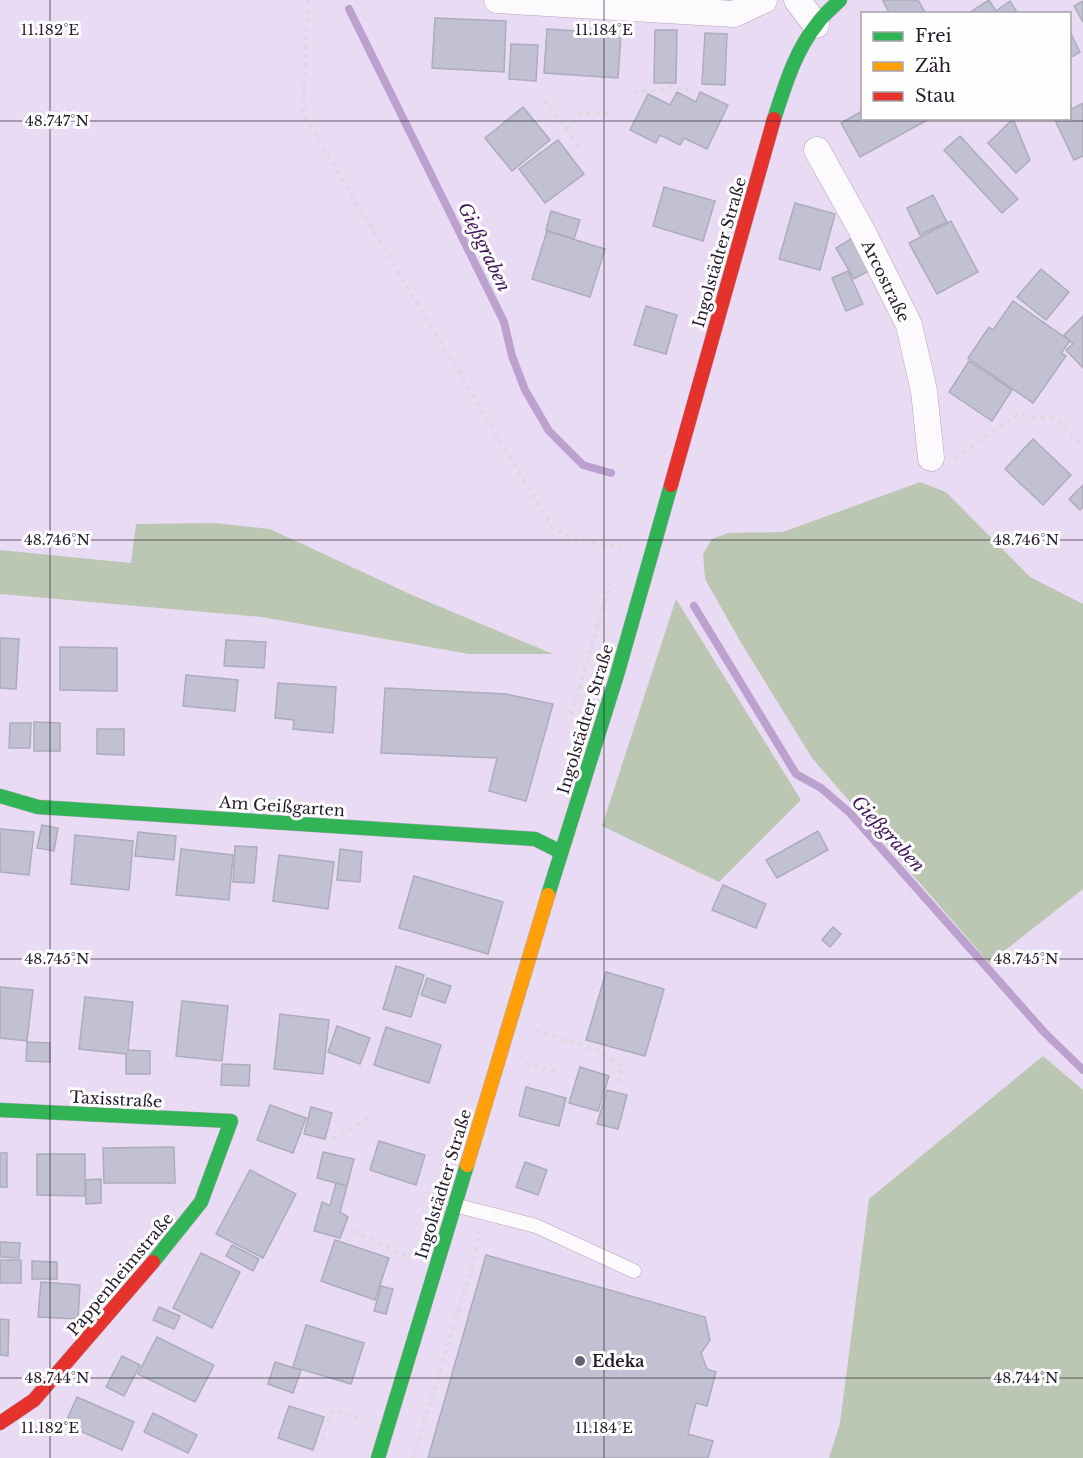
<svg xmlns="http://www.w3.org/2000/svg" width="1083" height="1458" font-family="'Libre Baskerville',serif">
<rect width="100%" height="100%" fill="#e9dbf3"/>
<g fill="#bbc7b2">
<path d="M920,482L946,492L1030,577L1083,604V889L989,963L812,758L740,641L705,579L703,554L712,539L728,533L783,532Z"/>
<path d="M214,523L270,529L412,595L553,654H469L262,617L0,594V550L131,563L136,524Z"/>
<path d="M676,599L801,800L719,882L602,826Z"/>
<path d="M1043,1056L1083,1090V1458H829L840,1423L869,1199Z"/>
</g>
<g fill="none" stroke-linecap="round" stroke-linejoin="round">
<g stroke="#bca0ce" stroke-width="8">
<path d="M349,9L504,322L512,356L525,390L549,431L583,465L611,473"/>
<path d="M694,606L796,774L821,788L850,813L1044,1032L1083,1070"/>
</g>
</g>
<g fill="#c1c1d3" stroke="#acacbd" stroke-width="1.5">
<path d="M885,0H918L926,14H890L883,1Z"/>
<path d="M989,0L996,11L1010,1L1018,14H967Z"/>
<path d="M1083,1V22L1074,6Z"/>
<path d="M435,18L506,21L504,72L432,68Z"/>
<path d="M547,29L621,34L618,78L544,73Z"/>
<path d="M655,30H677L676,83H654Z"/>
<path d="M1070,32L1080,52L1070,58Z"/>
<path d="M705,33L727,34L725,85L702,84Z"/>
<path d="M511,44L538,45L536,81L509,79Z"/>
<path d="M677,92L696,102L700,92L728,105L707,149L684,138L680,145L660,135L656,143L630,130L648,94L670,105Z"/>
<path d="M1083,103V156L1074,160L1054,118H1070V110Z"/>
<path d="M523,107L550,140L512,171L485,138Z"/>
<path d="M862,111V118H931L860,157L841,123Z"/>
<path d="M1013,119L1030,160L1016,173L988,143Z"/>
<path d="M960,136L1018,199L1002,213L944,150Z"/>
<path d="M558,140L584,174L545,203L519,169Z"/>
<path d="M664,187L715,201L703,241L653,226Z"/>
<path d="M933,195L947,222L920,235L907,208Z"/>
<path d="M795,203L835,214L820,270L779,259Z"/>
<path d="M551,211L580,220L574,239L546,230Z"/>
<path d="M951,221L978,272L937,294L909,243Z"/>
<path d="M547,231L605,249L590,297L532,279Z"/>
<path d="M854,237L872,269L854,279L836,248Z"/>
<path d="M1041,269L1069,292L1046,320L1017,297Z"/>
<path d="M848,271L863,304L846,311L832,278Z"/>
<path d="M1013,301L1070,341L1061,353L1066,356L1033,403L968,358L989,327L993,330Z"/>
<path d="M646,306L677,315L666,354L634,345Z"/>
<path d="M1083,316V368L1066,350L1073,344L1064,335Z"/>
<path d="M969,361L1012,390L992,421L949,392Z"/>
<path d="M1033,439L1071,475L1043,505L1005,469Z"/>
<path d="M1083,485V507L1080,510L1069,499Z"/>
<path d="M0,638L19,639L16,689L0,688Z"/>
<path d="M226,640L266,642L264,668L224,666Z"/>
<path d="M60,647L117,648V691L60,690Z"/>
<path d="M186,675L238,680L235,711L183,706Z"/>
<path d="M278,683L336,687L333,733L293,729L294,720L275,718Z"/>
<path d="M385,688L506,694L553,704L526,801L489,791L497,758L381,753Z"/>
<path d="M34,722L60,723V751H34Z"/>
<path d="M10,723H31L30,748H9Z"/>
<path d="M97,729H124V755L97,754Z"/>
<path d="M42,825L58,828L54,851L37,848Z"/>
<path d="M0,829L34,832L29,875L0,872Z"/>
<path d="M818,831L828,850L777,878L766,860Z"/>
<path d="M138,832L176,836L174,860L135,856Z"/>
<path d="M75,835L133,841L129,890L71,884Z"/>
<path d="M235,846L257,847L254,883L233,882Z"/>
<path d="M181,849L233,855L229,900L176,895Z"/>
<path d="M340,849L362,852L360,882L337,880Z"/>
<path d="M279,855L334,862L328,909L273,901Z"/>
<path d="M414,876L503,902L488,954L399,928Z"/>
<path d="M723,885L766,904L756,928L712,910Z"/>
<path d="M833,927L841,934L830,947L822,940Z"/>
<path d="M396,966L424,975L411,1017L383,1009Z"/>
<path d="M606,972L664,989L645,1056L586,1040Z"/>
<path d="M427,978L451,986L445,1003L421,995Z"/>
<path d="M0,987L33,990L27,1041L0,1038Z"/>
<path d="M85,997L133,1002L128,1050L150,1051V1074H126V1054L79,1049Z"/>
<path d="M182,1001L228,1006L222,1061L176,1056Z"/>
<path d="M280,1014L329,1020L323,1074L274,1069Z"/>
<path d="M337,1026L370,1038L360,1064L328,1052Z"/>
<path d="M386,1027L441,1045L429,1083L374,1065Z"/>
<path d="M27,1042L50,1043V1062L26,1061Z"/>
<path d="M222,1064L250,1065L249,1086L221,1085Z"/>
<path d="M580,1067L609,1076L598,1111L569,1103Z"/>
<path d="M526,1087L566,1098L559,1126L519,1116Z"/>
<path d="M607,1090L627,1095L618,1129L597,1124Z"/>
<path d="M270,1105L306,1118L293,1153L257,1140Z"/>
<path d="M311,1107L332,1113L325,1139L304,1134Z"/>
<path d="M379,1141L425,1155L416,1185L370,1170Z"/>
<path d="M174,1147L175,1183H104L103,1148Z"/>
<path d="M323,1152L354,1159L347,1186L317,1178Z"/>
<rect x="0" y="1153" width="7" height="34"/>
<path d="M37,1154H85V1196L37,1195Z"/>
<path d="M525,1162L547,1170L538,1195L516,1187Z"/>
<path d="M250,1170L296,1194L263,1258L216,1234Z"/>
<path d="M101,1179V1203L86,1204V1180Z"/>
<path d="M336,1183L347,1186L340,1212L348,1217L340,1238L314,1231L322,1202L330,1206Z"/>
<path d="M335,1240L389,1258L375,1300L321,1281Z"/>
<path d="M0,1242L20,1243L19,1258L0,1257Z"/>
<path d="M232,1245L259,1259L253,1271L226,1256Z"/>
<path d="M201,1253L240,1272L212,1328L173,1308Z"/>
<path d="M486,1255L705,1317L710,1340L701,1353L707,1369L716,1372L707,1406L696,1403L688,1434L713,1441L708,1458H428Z"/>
<rect x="0" y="1260" width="21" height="23"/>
<path d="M32,1261L57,1262V1279H32Z"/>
<path d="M41,1282L80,1285L78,1319L38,1317Z"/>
<path d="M381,1286L393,1289L386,1314L374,1311Z"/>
<path d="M159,1307L180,1316L174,1329L153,1320Z"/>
<path d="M0,1319L9,1320L8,1356L0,1355Z"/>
<path d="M306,1325L364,1343L351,1384L293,1367Z"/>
<path d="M157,1337L214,1365L195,1402L138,1374Z"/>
<path d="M122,1356L140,1365L124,1396L106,1387Z"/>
<path d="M275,1362L301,1370L293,1393L268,1384Z"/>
<path d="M77,1397L134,1422L122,1450L65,1424Z"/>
<path d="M289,1406L324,1417L313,1450L278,1438Z"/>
<path d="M153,1413L197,1435L188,1453L144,1432Z"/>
</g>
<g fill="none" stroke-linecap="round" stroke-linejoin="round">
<defs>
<path id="lane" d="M454,1205L536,1226L634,1271"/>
<g id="street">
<path d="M497,0L734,14L764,0"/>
<path d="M797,0L816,25"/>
<path d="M817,150L861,229L909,325L924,391L931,458"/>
</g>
<g id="fast">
<path d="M774,119C785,86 795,51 817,24C823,15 832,8 840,0"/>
<path d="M0,796L38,807L535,839L561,852"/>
<path d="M548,895L617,675L671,485"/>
<path d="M0,1110L231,1121L201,1202L153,1262"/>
<path d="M378,1458L467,1165"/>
</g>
<path id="slow" d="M467,1165L548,895"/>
<g id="jam">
<path d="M671,485L774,119"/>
<path d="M0,1423L34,1400L153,1262"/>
</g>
</defs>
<use href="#lane" stroke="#b3a8ba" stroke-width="15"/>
<use href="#street" stroke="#b3a8ba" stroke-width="27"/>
<use href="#fast" stroke="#b3a8ba" stroke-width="15"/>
<use href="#slow" stroke="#b3a8ba" stroke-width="15"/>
<use href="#jam" stroke="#b3a8ba" stroke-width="15"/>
<g stroke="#dedae1" stroke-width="4" stroke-dasharray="4.5 4.5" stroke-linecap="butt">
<path d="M308,0L303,114L552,527C573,541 597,544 621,547"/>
<path d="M633,91H661L669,87L683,91L694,87"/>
<path d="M544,100L581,149"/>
<path d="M566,129L582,113H615"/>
<path d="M955,458L1017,415L1055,419L1083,447"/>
<path d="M571,715L610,584"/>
<path d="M535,1031L599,1051L623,1067L618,1083"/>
<path d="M525,1063L556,1072"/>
<path d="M333,1139L370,1116"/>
<path d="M353,1231L409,1257"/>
<path d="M322,1440L333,1410L361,1420"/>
<path d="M413,1458L476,1253L479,1230"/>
</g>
<use href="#lane" stroke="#fcfafd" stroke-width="14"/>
<use href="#street" stroke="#fcfafd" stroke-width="26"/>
<use href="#fast" stroke="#30b455" stroke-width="14"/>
<use href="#slow" stroke="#ff9f0a" stroke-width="14"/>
<use href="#jam" stroke="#e5322d" stroke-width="14"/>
</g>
<path fill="none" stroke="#251b2b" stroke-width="1.5" stroke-opacity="0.45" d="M50,0V1458M604,0V1458M0,121H1083M0,540H1083M0,959H1083M0,1378H1083"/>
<circle fill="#6a5e71" stroke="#fefefe" stroke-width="2" cx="580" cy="1361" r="6"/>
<g text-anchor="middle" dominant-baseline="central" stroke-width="6" stroke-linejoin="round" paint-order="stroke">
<g font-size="16" fill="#251b2b" stroke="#fefefe">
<text transform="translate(719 252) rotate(-74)">Ingolstädter Straße</text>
<text transform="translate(886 281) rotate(64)">Arcostraße</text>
<text transform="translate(585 719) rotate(-73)">Ingolstädter Straße</text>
<text transform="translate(282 806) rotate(4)">Am Geißgarten</text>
<text transform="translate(116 1099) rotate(3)">Taxisstraße</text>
<text transform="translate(443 1184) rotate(-73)">Ingolstädter Straße</text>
<text transform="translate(120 1274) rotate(-50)">Pappenheimstraße</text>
</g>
<g font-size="16" font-weight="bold" fill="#251b2b" stroke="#fefefe" text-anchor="start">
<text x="592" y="1361">Edeka</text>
</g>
<g font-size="18" font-style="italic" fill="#43175a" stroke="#fefefe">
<text transform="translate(484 247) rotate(64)">Gießgraben</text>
<text transform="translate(888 834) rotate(47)">Gießgraben</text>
</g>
</g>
<g font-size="15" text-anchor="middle" fill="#251b2b" stroke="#fefefe" stroke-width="6" stroke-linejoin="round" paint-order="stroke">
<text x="50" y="35">11.182°E</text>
<text x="604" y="35">11.184°E</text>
<text x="57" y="126">48.747°N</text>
<text x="57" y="545">48.746°N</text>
<text x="1026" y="545">48.746°N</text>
<text x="57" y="964">48.745°N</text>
<text x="1026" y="964">48.745°N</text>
<text x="57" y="1383">48.744°N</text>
<text x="1026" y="1383">48.744°N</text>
<text x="50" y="1433">11.182°E</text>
<text x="604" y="1433">11.184°E</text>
</g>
<rect x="861" y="12" width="210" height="108" fill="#fefefe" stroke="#a7a3aa" stroke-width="1.5"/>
<rect x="873" y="32" width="30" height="9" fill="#30b455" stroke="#a7a3aa" stroke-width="1.5"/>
<text x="915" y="42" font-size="18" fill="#251b2b">Frei</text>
<rect x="873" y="62" width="30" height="9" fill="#ff9f0a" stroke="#a7a3aa" stroke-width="1.5"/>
<text x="915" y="72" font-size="18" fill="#251b2b">Zäh</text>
<rect x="873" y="92" width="30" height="9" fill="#e5322d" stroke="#a7a3aa" stroke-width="1.5"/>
<text x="915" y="102" font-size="18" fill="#251b2b">Stau</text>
</svg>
